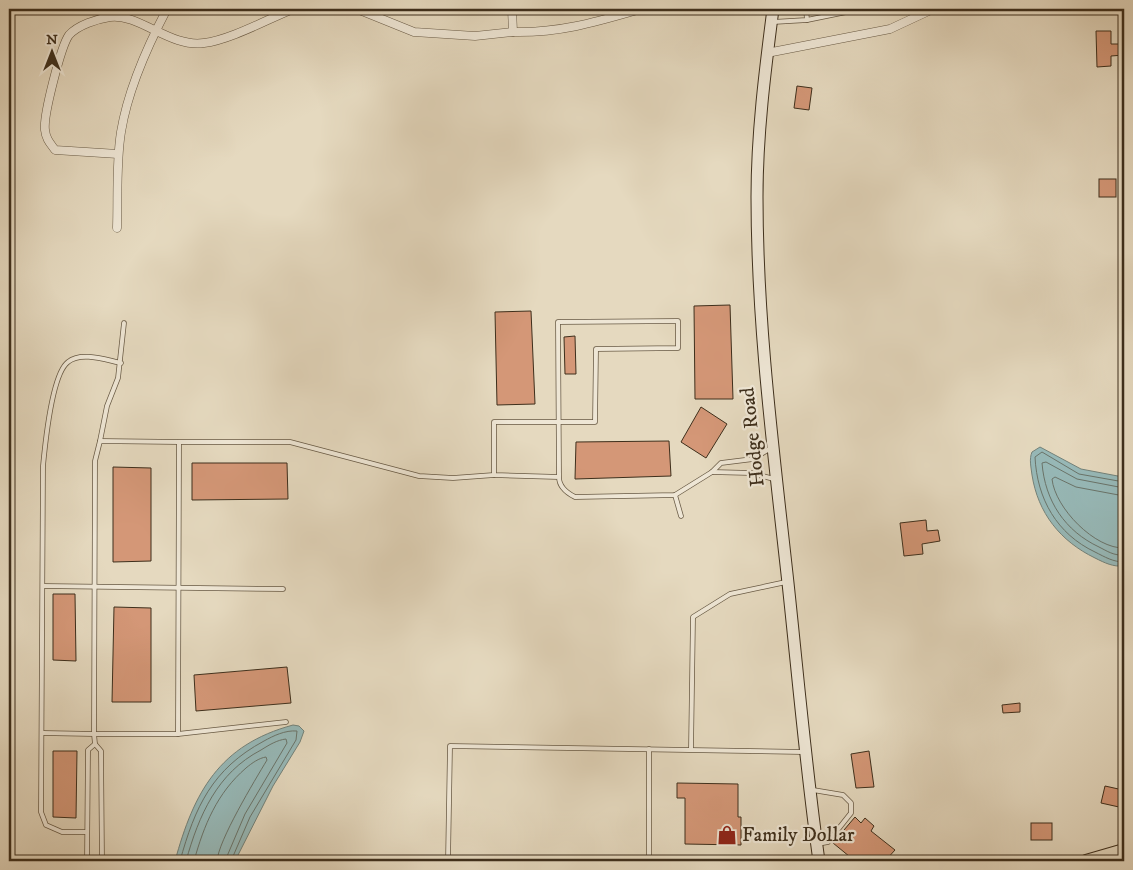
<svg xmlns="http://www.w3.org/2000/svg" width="1133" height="870" font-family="'IM FELL DW Pica',serif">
<rect width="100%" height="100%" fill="#e5d9bf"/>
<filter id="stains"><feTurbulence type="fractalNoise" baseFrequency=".004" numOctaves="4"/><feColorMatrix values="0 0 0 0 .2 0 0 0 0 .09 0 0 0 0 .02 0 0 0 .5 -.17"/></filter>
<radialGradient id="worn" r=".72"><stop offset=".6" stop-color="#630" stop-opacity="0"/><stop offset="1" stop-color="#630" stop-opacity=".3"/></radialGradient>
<g fill="#97b9b8" stroke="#73827a">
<path d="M1040,447L1081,469L1123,477L1124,566C1113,567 1105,563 1095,558C1060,541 1038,513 1032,475C1031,467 1029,459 1032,452Z"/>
<path d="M293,725L299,726L304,731L300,742L273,786L235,861H175C194,792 219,745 293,725Z"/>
</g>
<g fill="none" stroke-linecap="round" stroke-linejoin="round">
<g stroke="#6a746a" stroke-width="1">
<path d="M1124,482L1079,474L1042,452L1035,457C1037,499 1057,534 1095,552C1105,557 1113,562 1124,562"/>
<path d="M1124,488L1077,479L1046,462L1042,463C1045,501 1065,531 1099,547C1107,551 1114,556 1124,555"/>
<path d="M1124,496L1076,487L1055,477L1052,479C1055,508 1095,549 1124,548"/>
<path d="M180,861C195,807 212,769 264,741C273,736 285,730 297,731L296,740L250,817L231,861"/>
<path d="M186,861C199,815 217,773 261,750C269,745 277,740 286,739L287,743L245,814L225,861"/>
<path d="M194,861C204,825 217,793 246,768C252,763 259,758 266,757L267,760C255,780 218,841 217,861"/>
</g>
</g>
<g fill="#d49777" stroke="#3e2f1c">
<path d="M1096,31H1111V44H1124V55L1111,56V66L1097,67Z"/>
<path d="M797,86L812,88L809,110L794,108Z"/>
<rect x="1099" y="179" width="17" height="18"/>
<path d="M730,305L733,399H695L694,306Z"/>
<path d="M531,311L535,404L497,405L495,312Z"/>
<path d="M575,336L576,374H565L564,337Z"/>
<path d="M701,407L727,424L706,458L681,442Z"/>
<path d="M669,441L671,476L575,479L576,442Z"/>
<path d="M192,463H287L288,499L192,500Z"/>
<path d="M113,467L151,468V561L113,562Z"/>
<path d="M926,520L927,531L938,530L940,541L922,544L923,554L904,556L900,523Z"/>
<path d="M53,594H75L76,661L53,660Z"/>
<path d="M114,607L151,608V702H112Z"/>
<path d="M287,667L291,703L196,711L194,675Z"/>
<path d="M1020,703V712L1003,713L1002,705Z"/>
<path d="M53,751H77L76,818L53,817Z"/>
<path d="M869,751L874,787L856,788L851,754Z"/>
<path d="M677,783L738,784V817H741V845L685,844V798H677Z"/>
<path d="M1105,786L1123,790L1119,807L1101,803Z"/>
<path d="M855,817L861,823L865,818L874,826L871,831L895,850L885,861H855L833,843Z"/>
<rect x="1031" y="823" width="21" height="17"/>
</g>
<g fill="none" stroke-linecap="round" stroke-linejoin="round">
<defs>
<g id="service">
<path d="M807,20L861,9"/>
<path d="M773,22L807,20L806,9"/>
<path d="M100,441L107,406L118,378L124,323"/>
<path d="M179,442L100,441L95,461L94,734H178L179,442H290L419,476L453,478L494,475"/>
<path d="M712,472L751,473L774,479"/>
<path d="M559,477L494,475V422H595L596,349L678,348V321L558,322L559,477C559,486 567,493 575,497L675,495L712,472L721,463L753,459L771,448"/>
<path d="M675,495L681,516"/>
<path d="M43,586L283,589"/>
<path d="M43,733L94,734L95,744L101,751L102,861"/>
<path d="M178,734L286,722"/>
<path d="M691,749L693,617L730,594L786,582"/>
<path d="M813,790L843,795L851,803V813L828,842L817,844"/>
<path d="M87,832H62L46,825L41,812L43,466C45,445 52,374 68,362C81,351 106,360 121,363"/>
<path d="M87,861L88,750L95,744"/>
<path d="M448,861L450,746L803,752"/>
<path d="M649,861V749"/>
</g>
<g id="minor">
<path d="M357,9L414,32L475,36L513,32"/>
<path d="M512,9L513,32C560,33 596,22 641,9"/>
<path d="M767,53L890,29L933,9"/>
<path d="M118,154L55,150C50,143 46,139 45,130C43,116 61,46 69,35C78,25 97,19 110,17C139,13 170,48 204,43C230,40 268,19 293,9"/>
<path d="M117,228C118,196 116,163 121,132C128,89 147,47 167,9"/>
</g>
<path id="secondary" d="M773,9C765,71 757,134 757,197C757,326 774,455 788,583C798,676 806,769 819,861"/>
<path id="primary" d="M1086,861L1124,850"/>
</defs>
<use href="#service" stroke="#685a45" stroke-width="5.5"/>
<use href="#minor" stroke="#685a45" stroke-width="9"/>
<use href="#secondary" stroke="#3e2f1c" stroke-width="13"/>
<use href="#primary" stroke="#3e2f1c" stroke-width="14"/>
<use href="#service" stroke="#eee6d5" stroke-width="4"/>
<use href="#minor" stroke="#eee6d5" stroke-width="8"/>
<use href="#secondary" stroke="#eee6d5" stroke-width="11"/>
<use href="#primary" stroke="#e5d9bf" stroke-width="12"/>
</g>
<defs>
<symbol id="shop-bare" viewBox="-9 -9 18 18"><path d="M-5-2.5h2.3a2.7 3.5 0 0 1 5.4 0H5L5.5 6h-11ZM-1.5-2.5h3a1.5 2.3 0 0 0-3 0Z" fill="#8f2418" stroke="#eee6d5" stroke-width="2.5" paint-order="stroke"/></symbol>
</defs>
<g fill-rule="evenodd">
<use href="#shop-bare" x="713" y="821" width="28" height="28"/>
</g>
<g text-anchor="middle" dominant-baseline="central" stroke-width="4.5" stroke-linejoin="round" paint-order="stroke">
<g font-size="20" fill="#3e2f1c" stroke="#eee6d5">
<text transform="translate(753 437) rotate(-96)">Hodge Road</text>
</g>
<g font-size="20" fill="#3e2f1c" stroke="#eee6d5" text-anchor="start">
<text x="742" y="835">Family Dollar</text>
</g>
</g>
<rect width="1133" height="870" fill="none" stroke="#e5d9bf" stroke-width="30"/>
<rect x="10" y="10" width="1113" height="850" fill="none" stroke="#3e2f1c" stroke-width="2.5"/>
<rect x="15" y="15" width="1103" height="840" fill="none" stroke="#3e2f1c"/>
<g transform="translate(52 52)" stroke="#eee6d5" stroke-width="4" paint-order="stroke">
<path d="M0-4L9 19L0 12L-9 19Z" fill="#3e2f1c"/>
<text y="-8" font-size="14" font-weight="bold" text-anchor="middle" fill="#3e2f1c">N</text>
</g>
<rect width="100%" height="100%" filter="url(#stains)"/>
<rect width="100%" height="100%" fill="url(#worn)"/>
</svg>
